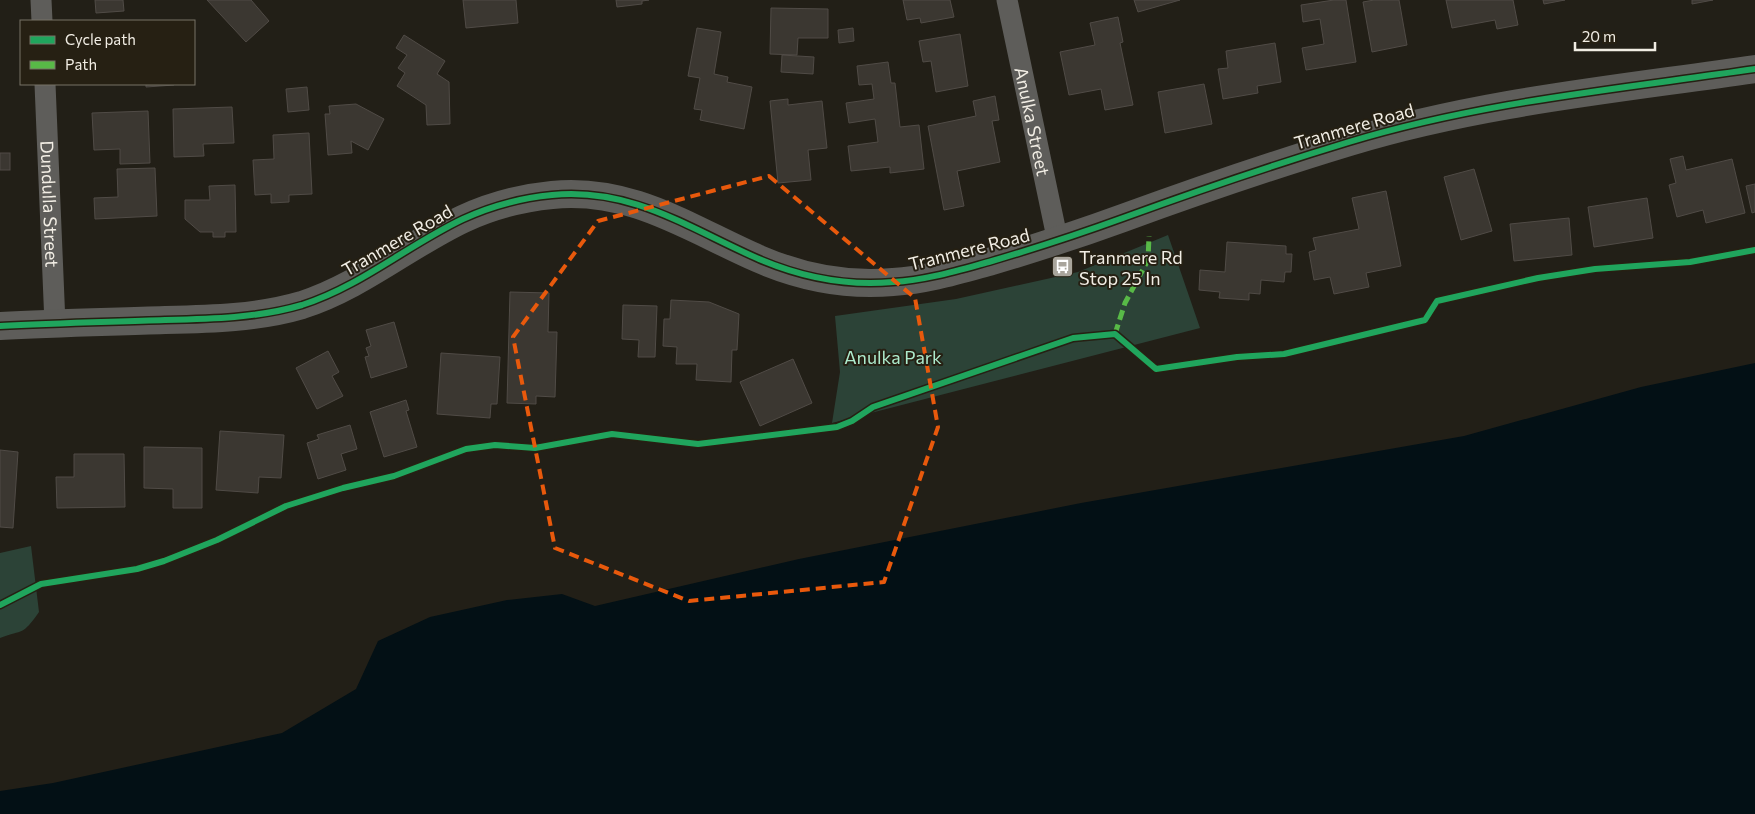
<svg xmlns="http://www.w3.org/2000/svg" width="1755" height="814" font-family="Commissioner,sans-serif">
<rect width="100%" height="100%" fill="#221f17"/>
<g fill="#2c4337">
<path d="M1168,235L1200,328L832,423L840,372L835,316L956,299L1078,272Z"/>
<path d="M31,546L39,612C22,636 24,629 0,638V553Z"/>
</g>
<path fill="#031015" d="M1755,363V814H0V791L53,783L282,733L356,689L378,641L430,617L507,600L562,594L595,606L799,559L1081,503L1464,436L1641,387Z"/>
<g fill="#3b3731" stroke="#504b46">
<path d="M95,0H123L124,11L96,13Z"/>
<path d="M207,0H251L269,21L246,42Z"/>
<path d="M463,0H516L518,23L466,28Z"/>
<path d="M616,0H649L642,1V4L617,7Z"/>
<path d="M903,0H950L954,17L921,23L920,18L907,20Z"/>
<path d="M1134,0H1180L1138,12Z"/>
<path d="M1334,0H1346L1356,62L1306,70L1302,48L1324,44L1320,19L1303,22L1301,5Z"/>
<path d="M1374,0H1399L1407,45L1372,52L1363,2Z"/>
<path d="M1446,0H1513L1518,25L1497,29L1495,20L1452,28Z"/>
<path d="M1543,0H1565L1544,4Z"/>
<path d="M1692,0H1713L1692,4Z"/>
<path d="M771,8L828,9V38H798L797,55L770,54Z"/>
<path d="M1118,17L1123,42L1120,43L1133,105L1105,110L1101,89L1069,95L1060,52L1095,45L1090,23Z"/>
<path d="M697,28L721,32L714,74L728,77L727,82L752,87L744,129L700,120L702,110L694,109L700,78L688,76Z"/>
<path d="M853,28L854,41L839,43L838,30Z"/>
<path d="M960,34L968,86L936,92L931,61L923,62L919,41Z"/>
<path d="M404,35L445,61L437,74L449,82L450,124L427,125L426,105L397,86L405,73L398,68L407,55L396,48Z"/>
<path d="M1275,43L1281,82L1257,86L1258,93L1223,99L1218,69L1228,68L1226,51Z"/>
<path d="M782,55L814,57L813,74L781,72Z"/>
<path d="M888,62L891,83H895L900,127L919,125L924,169L890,173V167L851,171L848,146L878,142L875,119L849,123L846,103L874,99L872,84L859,85L857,66Z"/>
<path d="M146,84H174V85L146,87Z"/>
<path d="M1204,84L1212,124L1165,133L1158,92Z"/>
<path d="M307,87L309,110L288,112L286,89Z"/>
<path d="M995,96L999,120L992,121L1000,162L957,171L964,206L944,210L928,126L976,116L973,101Z"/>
<path d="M788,99V105L822,101L827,148L808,150L811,180L778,183L770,101Z"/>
<path d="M356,104L384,119L368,150L351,141L352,153L328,155L325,114H330L329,106Z"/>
<path d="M232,107L234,143L203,144L204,156L174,157L173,109Z"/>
<path d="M148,111L150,163L120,164V149L94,150L92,113Z"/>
<path d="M309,133L312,194L289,195V202L271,203V194L255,195L253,160L274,159L273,135Z"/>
<rect x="0" y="153" width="10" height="17"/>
<path d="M1683,156L1686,170L1732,159L1745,213L1706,223L1703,210L1677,217L1669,185L1676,183L1670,159Z"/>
<path d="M155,168L157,216L95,219L94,198L118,197L117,169Z"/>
<path d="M1474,169L1492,231L1461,240L1444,177Z"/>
<path d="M1755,184V212L1752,213L1746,186Z"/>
<path d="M235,185L236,232H225V237H213V232H200L185,219V200H210L209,186Z"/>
<path d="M1386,191L1401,266L1366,273L1369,287L1334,294L1330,277L1314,280L1309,252L1316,250L1313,238L1359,229L1352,198Z"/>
<path d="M1647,198L1653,238L1594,247L1588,207Z"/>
<path d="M1569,218L1572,255L1514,261L1510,224Z"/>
<path d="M1227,242L1286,246V254H1292L1291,272H1285L1284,282L1261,280L1260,294L1249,293V300L1219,298L1220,292L1199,290L1200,270L1225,272Z"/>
<path d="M510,292L549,293L548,332H557L555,397L536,396V404L507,403Z"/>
<path d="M671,300L709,302L739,314L737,350H732L731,382L696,380L697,364H676L677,347L663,346L664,319H670Z"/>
<path d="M623,305L657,306L655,357H638L639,340L622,339Z"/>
<path d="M394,322L407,367L371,378L365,357L369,356L366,348L371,346L366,330Z"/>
<path d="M328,351L339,372L332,376L343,396L317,409L296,368Z"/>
<path d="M441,353L500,357L497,404H491L490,418L437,414Z"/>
<path d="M793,359L812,403L760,426L740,382Z"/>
<path d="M406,400L409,410L406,411L417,447L384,457L370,412Z"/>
<path d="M350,425L357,449L341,454L346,470L318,479L307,443L319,439L317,435Z"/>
<path d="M220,431L284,435L281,478L259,477L258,493L216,490Z"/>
<path d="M144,447L202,448V508H173V489L144,488Z"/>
<path d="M0,450L18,452L13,528L0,527Z"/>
<path d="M74,454H124L125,507L57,508L56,477H74Z"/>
</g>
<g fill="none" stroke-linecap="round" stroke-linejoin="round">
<g stroke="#5e5d5a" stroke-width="21">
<path d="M41,0L42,21"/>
<path id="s1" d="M1007,0L1058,242"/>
<path id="s2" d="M45,84L55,324"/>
</g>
<path stroke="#5e5d5a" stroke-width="28" d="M0,326C55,323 110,322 165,320C211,319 258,318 302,305C361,286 408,245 463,219C491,206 521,198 552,195C632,187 690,229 759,259C801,277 848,286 893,282C927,280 959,270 992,261C1036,248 1079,234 1123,218C1197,191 1273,165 1349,142C1480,102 1619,89 1755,69"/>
<path stroke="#58b947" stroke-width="5" stroke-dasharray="10 5" stroke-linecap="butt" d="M1115,334L1125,303L1148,260L1149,236"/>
<defs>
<g id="cycleway">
<path d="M0,326C55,323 110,322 165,320C211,319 258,318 302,305C361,286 408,245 463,219C491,206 521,198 552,195C632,187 690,229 759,259C801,277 848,286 893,282C927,280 959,270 992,261C1036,248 1079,234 1123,218C1197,191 1273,165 1349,142C1480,102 1619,89 1755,69"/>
<path d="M0,605L41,584L137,569L164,561L217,540L286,506L343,488L394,476L466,449L495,445L535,448L612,434L698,444L837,427L852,421L873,407L1073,338L1115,334L1156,369L1237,357L1284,354L1425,320L1437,301L1538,278L1595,269L1690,262L1755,250"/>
</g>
</defs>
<use href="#cycleway" stroke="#262013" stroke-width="9"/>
<use href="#cycleway" stroke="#20a55d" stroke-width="6"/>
</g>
<path fill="none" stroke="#e8590c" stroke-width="4" stroke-dasharray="10 6" stroke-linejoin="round" d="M769,176L915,298L938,427L884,582L689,601L555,548L513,337L598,221Z"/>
<defs>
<symbol id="bus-square" viewBox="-11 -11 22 22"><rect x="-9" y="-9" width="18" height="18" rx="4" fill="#a9a59c" stroke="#262013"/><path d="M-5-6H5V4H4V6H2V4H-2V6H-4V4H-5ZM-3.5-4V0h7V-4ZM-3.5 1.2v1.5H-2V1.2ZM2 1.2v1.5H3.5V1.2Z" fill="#fff"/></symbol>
</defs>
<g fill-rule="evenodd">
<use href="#bus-square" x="1050" y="254" width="25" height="25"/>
</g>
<g text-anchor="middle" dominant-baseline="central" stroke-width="4" stroke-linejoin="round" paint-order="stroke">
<g font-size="18" fill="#f1ede4" stroke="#262013">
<text stroke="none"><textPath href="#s1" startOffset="124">Anulka Street</textPath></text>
<text transform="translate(1354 126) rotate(-16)">Tranmere Road</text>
<text stroke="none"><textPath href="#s2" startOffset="120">Dundulla Street</textPath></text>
<text transform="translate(397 240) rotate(-30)">Tranmere Road</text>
<text transform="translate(969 249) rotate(-14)">Tranmere Road</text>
</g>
<g font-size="18" fill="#f1ede4" stroke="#262013" text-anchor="start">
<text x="1079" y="257">Tranmere Rd<tspan x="1079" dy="21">Stop 25 In</tspan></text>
</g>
<g font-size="18" fill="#adebcd" stroke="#262013">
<text x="893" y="357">Anulka Park</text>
</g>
</g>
<rect x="20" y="20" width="175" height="65" fill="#262013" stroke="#777267"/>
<rect x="30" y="36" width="25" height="8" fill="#20a55d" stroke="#777267"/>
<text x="65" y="45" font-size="15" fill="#f1ede4">Cycle path</text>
<rect x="30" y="61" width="25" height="8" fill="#58b947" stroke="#777267"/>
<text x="65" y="70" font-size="15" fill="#f1ede4">Path</text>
<path d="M1575 42v8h80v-8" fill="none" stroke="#f1ede4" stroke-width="2.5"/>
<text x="1582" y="42" font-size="15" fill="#f1ede4" stroke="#262013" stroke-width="4" paint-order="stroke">20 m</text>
</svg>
